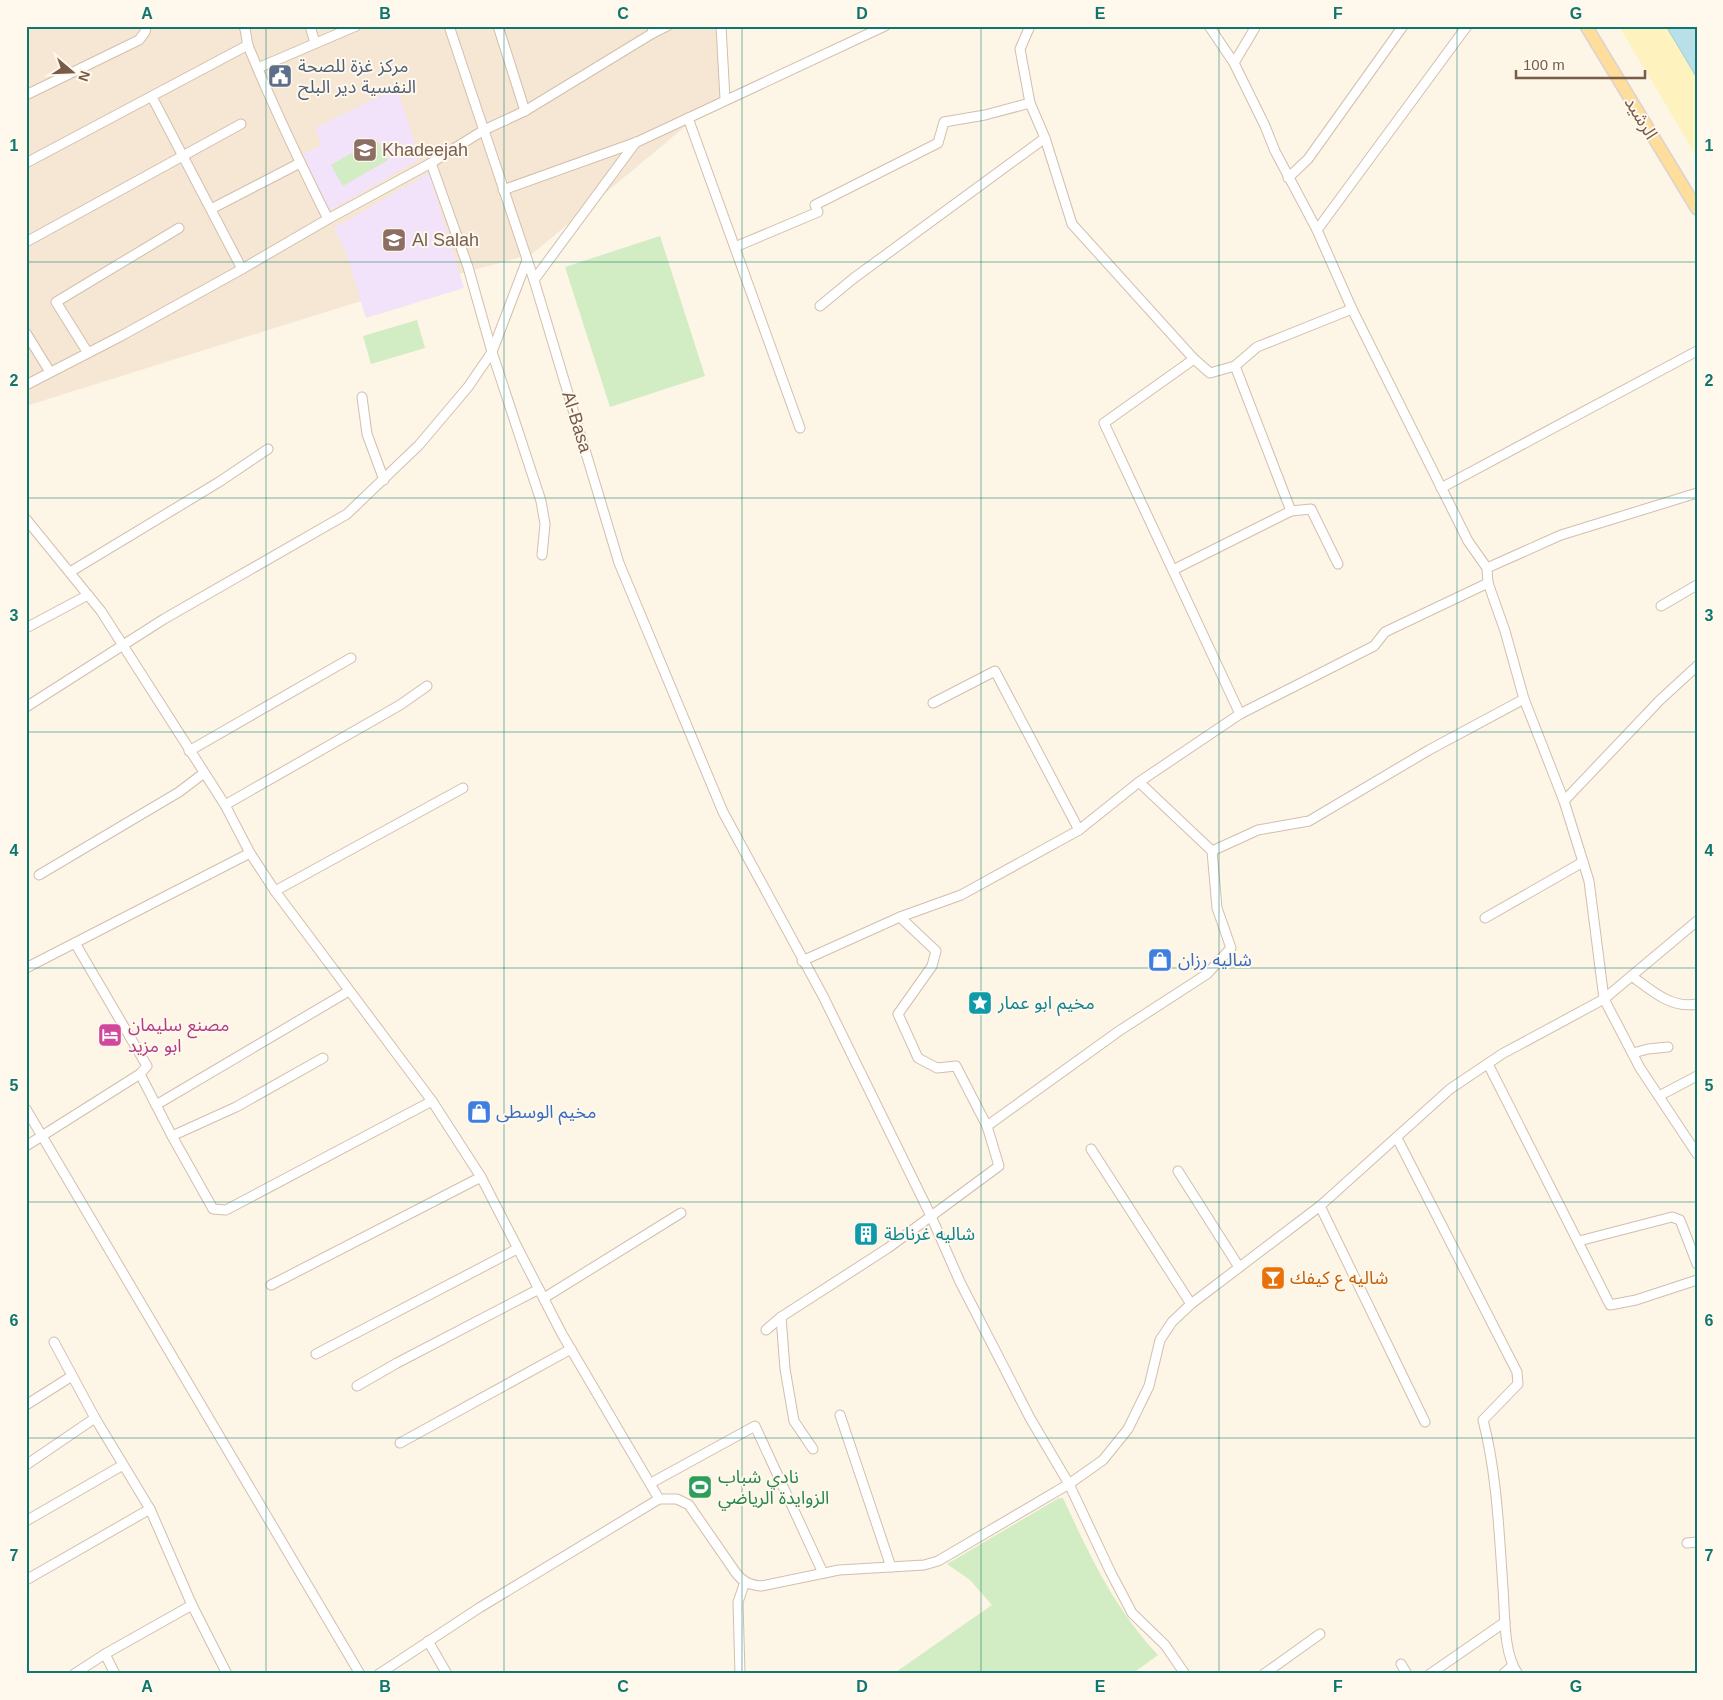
<svg xmlns="http://www.w3.org/2000/svg" width="1723" height="1700" font-family="Arial,'Noto Sans Arabic',sans-serif">
<rect width="100%" height="100%" fill="#fdf5e6"/>
<path fill="#f6e7d4" d="M26,26H719L723,95L532,254L348,305L26,406Z"/>
<g fill="#f2e2fa">
<path d="M397,88L420,159L329,211L303,154L322,145L315,128Z"/>
<path d="M429,173L464,288L366,318L346,252L334,228Z"/>
</g>
<g fill="#d2ecc3">
<path d="M376,139L388,160L343,186L331,165Z"/>
<path d="M660,236L705,376L610,407L565,267Z"/>
<path d="M417,320L425,348L371,364L363,336Z"/>
<path d="M1059,1498H1063C1090,1556 1114,1608 1158,1655L1132,1674H893L992,1605L970,1580L947,1564Z"/>
</g>
<path fill="#fef2bf" d="M1619,26H1666L1697,78V157Z"/>
<path fill="#b9e0e8" stroke="#9ed0db" d="M1666,26H1697V78Z"/>
<g fill="none" stroke-linecap="round" stroke-linejoin="round">
<defs>
<g id="minor">
<path d="M244,26C247,34 246,41 249,48C273,106 300,163 328,219"/>
<path d="M310,26L315,43"/>
<path d="M449,26L534,280L619,563L723,812L823,996L931,1216L960,1282L1030,1418L1069,1484L1110,1571L1132,1613L1165,1645L1185,1674"/>
<path d="M498,26L525,111"/>
<path d="M721,26L725,99"/>
<path d="M1030,26L1020,49L1030,103L1045,138L1072,224L1194,359L1210,373L1235,366L1257,347L1352,309"/>
<path d="M1209,26L1234,63L1265,126L1275,151L1317,230L1352,309L1468,541L1487,568L1488,583L1505,631L1524,699L1564,801L1589,881L1604,999L1640,1068L1697,1154"/>
<path d="M653,33L667,26"/>
<path d="M1234,63L1256,26"/>
<path d="M258,68L356,26"/>
<path d="M26,95L139,40L145,32L146,26"/>
<path d="M152,97L242,269"/>
<path d="M688,118L800,428"/>
<path d="M26,163L248,45"/>
<path d="M431,163L468,267L492,352L541,501L545,524L542,555"/>
<path d="M1288,178L1308,159L1403,26"/>
<path d="M503,190L637,142L885,26"/>
<path d="M211,209L300,163"/>
<path d="M1317,230L1467,26"/>
<path d="M26,242L241,124"/>
<path d="M735,247L818,212L815,205L938,143L944,122L985,115L1030,103"/>
<path d="M534,280L636,142"/>
<path d="M820,306L854,278L1045,138"/>
<path d="M26,333L50,372"/>
<path d="M88,353L56,302L179,228"/>
<path d="M1194,359L1104,423L1240,714"/>
<path d="M1235,366L1291,511L1311,509L1338,564"/>
<path d="M26,385L121,336L242,269L328,219L431,163L484,130L525,111L653,33L652,26"/>
<path d="M362,397L367,434L384,480"/>
<path d="M1441,488L1697,351"/>
<path d="M26,519L101,611L225,805L250,853L275,891L432,1101L481,1177L562,1334L659,1499"/>
<path d="M1487,568L1561,535L1697,493"/>
<path d="M1173,570L1291,511"/>
<path d="M70,572L219,482L268,449"/>
<path d="M1661,606L1697,585"/>
<path d="M26,628L88,595"/>
<path d="M933,703L995,671L1079,830"/>
<path d="M26,707L164,619L347,514L419,445L468,387L492,352L527,260"/>
<path d="M189,751L351,658"/>
<path d="M1564,801L1660,700L1697,666"/>
<path d="M225,805L400,705L427,686"/>
<path d="M1212,851L1258,830L1309,821L1429,750L1524,699"/>
<path d="M39,875L179,792L204,773"/>
<path d="M275,891L463,788"/>
<path d="M1485,918L1583,862"/>
<path d="M802,961L900,917L961,895L1079,830L1139,782L1240,714L1374,646L1385,632L1488,583"/>
<path d="M26,968L250,853"/>
<path d="M1633,977C1652,991 1672,1009 1697,1004"/>
<path d="M1633,1053L1648,1049L1668,1047"/>
<path d="M1488,1064L1610,1305L1636,1300L1697,1280"/>
<path d="M140,1074L172,1136L213,1209L226,1210L432,1101"/>
<path d="M1659,1096L1697,1076"/>
<path d="M156,1105L349,991"/>
<path d="M26,1109L360,1674"/>
<path d="M987,1126L1119,1031L1207,974L1231,948L1217,908L1212,851L1139,782"/>
<path d="M172,1136L236,1107L323,1058"/>
<path d="M1397,1138L1517,1372L1518,1384L1483,1420C1497,1474 1499,1532 1503,1588C1505,1612 1503,1654 1518,1674"/>
<path d="M26,1146L140,1074L147,1066L75,943"/>
<path d="M1091,1149L1191,1304"/>
<path d="M1178,1171L1239,1267"/>
<path d="M1320,1206L1425,1422"/>
<path d="M1579,1241L1672,1217L1680,1220L1697,1264"/>
<path d="M271,1285L481,1177"/>
<path d="M544,1298L681,1213"/>
<path d="M781,1317L785,1369L794,1421L813,1449"/>
<path d="M766,1330L781,1317L888,1248L999,1166L987,1126L956,1066L937,1068L918,1058L898,1014L932,966L936,951L900,917"/>
<path d="M54,1342L95,1418L150,1509L192,1605L227,1674"/>
<path d="M316,1354L517,1249"/>
<path d="M357,1386L397,1363L539,1289"/>
<path d="M26,1405L72,1376"/>
<path d="M840,1415L891,1567"/>
<path d="M400,1443L571,1349"/>
<path d="M26,1465L95,1418"/>
<path d="M651,1483L755,1426L823,1573"/>
<path d="M26,1521L123,1465"/>
<path d="M1687,1543L1697,1542"/>
<path d="M26,1580L150,1509"/>
<path d="M428,1641L447,1674"/>
<path d="M105,1654L115,1674"/>
<path d="M1401,1664L1407,1674"/>
<path d="M74,1674L105,1654L192,1605"/>
<path d="M379,1674L479,1608L659,1499H677L689,1505L736,1573C743,1582 750,1585 761,1586L839,1570L924,1565L938,1561L1069,1484L1103,1460L1128,1429L1149,1386L1160,1340L1172,1322L1191,1304L1320,1206L1450,1089L1502,1054L1604,999L1697,921"/>
<path d="M740,1674L738,1602L745,1582"/>
<path d="M1264,1674L1320,1634"/>
<path d="M1430,1674L1505,1622"/>
<path d="M1503,1674L1512,1666"/>
</g>
<path id="major" d="M1586,26L1697,209"/>
</defs>
<use href="#minor" stroke="#d2bfad" stroke-width="11"/>
<use href="#major" stroke="#dcd4d0" stroke-width="14"/>
<use href="#minor" stroke="#fff" stroke-width="9"/>
<use href="#major" stroke="#ffdd9b" stroke-width="11"/>
</g>
<path fill="none" stroke="#0f766e" stroke-width="1" stroke-opacity="0.55" d="M266,26V1674M504,26V1674M742,26V1674M981,26V1674M1219,26V1674M1457,26V1674M26,262H1697M26,498H1697M26,732H1697M26,968H1697M26,1202H1697M26,1438H1697"/>
<defs>
<symbol id="civic-square" viewBox="-11 -11 22 22"><rect x="-9" y="-9" width="18" height="18" rx="4" fill="#5c6f8a" stroke="#fff8ed"/><path d="M-.6-6.5H3V-4.5H.6V-3L4-1V1h2V6H-6V1h2V-1L-.6-3ZM-1.2 2.5V6h2.4V2.5Z" fill="#fff"/></symbol>
<symbol id="school-square" viewBox="-11 -11 22 22"><rect x="-9" y="-9" width="18" height="18" rx="4" fill="#8d6e63" stroke="#fff8ed"/><path d="M0-5L7-2L0 1L-7-2ZM-4 1L0 2.5L4 1V4Q0 6-4 4Z" fill="#fff"/></symbol>
<symbol id="shop-square" viewBox="-11 -11 22 22"><rect x="-9" y="-9" width="18" height="18" rx="4" fill="#3f7fe0" stroke="#fff8ed"/><path d="M-5-2.5h2.3a2.7 3.5 0 0 1 5.4 0H5L5.5 6h-11ZM-1.5-2.5h3a1.5 2.3 0 0 0-3 0Z" fill="#fff"/></symbol>
<symbol id="sight-square" viewBox="-11 -11 22 22"><rect x="-9" y="-9" width="18" height="18" rx="4" fill="#0f9aa8" stroke="#fff8ed"/><path d="M0-6L1.8-2.2L6-1.7L2.9 1.2L3.7 5.4L0 3.3L-3.7 5.4L-2.9 1.2L-6-1.7L-1.8-2.2Z" fill="#fff"/></symbol>
<symbol id="hotel-square" viewBox="-11 -11 22 22"><rect x="-9" y="-9" width="18" height="18" rx="4" fill="#d1479c" stroke="#fff8ed"/><path d="M-6-4.5h1.5V1H6V5H4.5V3h-9V5H-6ZM-4 0a1.8 1.8 0 1 1 3.6 0ZM.5 0V-2.5h3Q6-2.5 6 0Z" fill="#fff"/></symbol>
<symbol id="building-square" viewBox="-11 -11 22 22"><rect x="-9" y="-9" width="18" height="18" rx="4" fill="#0f9aa8" stroke="#fff8ed"/><path d="M-4-6H4V6H1V3H-1V6H-4ZM-2.5-4.3h1.7v1.8h-1.7ZM.8-4.3h1.7v1.8H.8ZM-2.5-1h1.7V.8h-1.7ZM.8-1h1.7V.8H.8Z" fill="#fff"/></symbol>
<symbol id="bar-square" viewBox="-11 -11 22 22"><rect x="-9" y="-9" width="18" height="18" rx="4" fill="#e8710a" stroke="#fff8ed"/><path d="M-6-5H6L.8 .8V4.5H3.5V6h-7V4.5H-.8V.8Z" fill="#fff"/></symbol>
<symbol id="stadium-square" viewBox="-11 -11 22 22"><rect x="-9" y="-9" width="18" height="18" rx="4" fill="#2e9e5b" stroke="#fff8ed"/><path d="M0-5a6.5 5 0 1 0 0 10a6.5 5 0 1 0 0-10ZM-3.5-1.8h7v3.6h-7Z" fill="#fff"/></symbol>
</defs>
<g fill-rule="evenodd">
<use href="#civic-square" x="266" y="62" width="28" height="28"/>
<use href="#school-square" x="351" y="136" width="28" height="28"/>
<use href="#school-square" x="380" y="226" width="28" height="28"/>
<use href="#shop-square" x="1146" y="946" width="28" height="28"/>
<use href="#sight-square" x="966" y="989" width="28" height="28"/>
<use href="#hotel-square" x="96" y="1021" width="28" height="28"/>
<use href="#shop-square" x="465" y="1098" width="28" height="28"/>
<use href="#building-square" x="852" y="1220" width="28" height="28"/>
<use href="#bar-square" x="1259" y="1264" width="28" height="28"/>
<use href="#stadium-square" x="686" y="1473" width="28" height="28"/>
</g>
<g text-anchor="middle" dominant-baseline="central" stroke-width="4" stroke-linejoin="round" paint-order="stroke">
<g font-size="18" fill="#4e5e75" stroke="#fff8ed" text-anchor="start">
<text x="298" y="66">مركز غزة للصحة<tspan x="298" dy="21">النفسية دير البلح</tspan></text>
</g>
<g font-size="18" fill="#785b49" stroke="#fff8ed">
<text transform="translate(1641 118) rotate(59)">الرشيد</text>
<text transform="translate(577 422) rotate(73)">Al-Basa</text>
</g>
<g font-size="18" fill="#785e54" stroke="#fff8ed" text-anchor="start">
<text x="382" y="150">Khadeejah</text>
<text x="412" y="240">Al Salah</text>
</g>
<g font-size="18" fill="#366cbe" stroke="#fff8ed" text-anchor="start">
<text x="1178" y="960">شاليه رزان</text>
<text x="496" y="1112">مخيم الوسطى</text>
</g>
<g font-size="18" fill="#0d838f" stroke="#fff8ed" text-anchor="start">
<text x="998" y="1003">مخيم ابو عمار</text>
<text x="884" y="1234">شاليه غرناطة</text>
</g>
<g font-size="18" fill="#b23c85" stroke="#fff8ed" text-anchor="start">
<text x="128" y="1025">مصنع سليمان<tspan x="128" dy="21">ابو مزيد</tspan></text>
</g>
<g font-size="18" fill="#c56008" stroke="#fff8ed" text-anchor="start">
<text x="1290" y="1278">شاليه ع كيفك</text>
</g>
<g font-size="18" fill="#27864d" stroke="#fff8ed" text-anchor="start">
<text x="718" y="1477">نادي شباب<tspan x="718" dy="21">الزوايدة الرياضي</tspan></text>
</g>
</g>
<rect width="1723" height="1700" fill="none" stroke="#fff8ed" stroke-width="55"/>
<g transform="translate(72 72) rotate(109)" stroke="#fff8ed" stroke-width="4" paint-order="stroke">
<path d="M0-4L9 19L0 12L-9 19Z" fill="#785b49"/>
<text y="-8" font-size="14" font-weight="bold" text-anchor="middle" fill="#785b49">N</text>
</g>
<path d="M1516 70v8h129v-8" fill="none" stroke="#785b49" stroke-width="2.5"/>
<text x="1523" y="70" font-size="15" fill="#785b49" stroke="#fff8ed" stroke-width="4" paint-order="stroke">100 m</text>
<rect x="28" y="28" width="1668" height="1644" fill="none" stroke="#0f766e" stroke-width="2"/>
<g font-size="16" text-anchor="middle" font-weight="bold" fill="#0f766e">
<text x="147" y="19">A</text>
<text x="385" y="19">B</text>
<text x="623" y="19">C</text>
<text x="862" y="19">D</text>
<text x="1100" y="19">E</text>
<text x="1338" y="19">F</text>
<text x="1576" y="19">G</text>
<text x="14" y="151">1</text>
<text x="1709" y="151">1</text>
<text x="14" y="386">2</text>
<text x="1709" y="386">2</text>
<text x="14" y="621">3</text>
<text x="1709" y="621">3</text>
<text x="14" y="856">4</text>
<text x="1709" y="856">4</text>
<text x="14" y="1091">5</text>
<text x="1709" y="1091">5</text>
<text x="14" y="1326">6</text>
<text x="1709" y="1326">6</text>
<text x="14" y="1561">7</text>
<text x="1709" y="1561">7</text>
<text x="147" y="1692">A</text>
<text x="385" y="1692">B</text>
<text x="623" y="1692">C</text>
<text x="862" y="1692">D</text>
<text x="1100" y="1692">E</text>
<text x="1338" y="1692">F</text>
<text x="1576" y="1692">G</text>
</g>
</svg>
